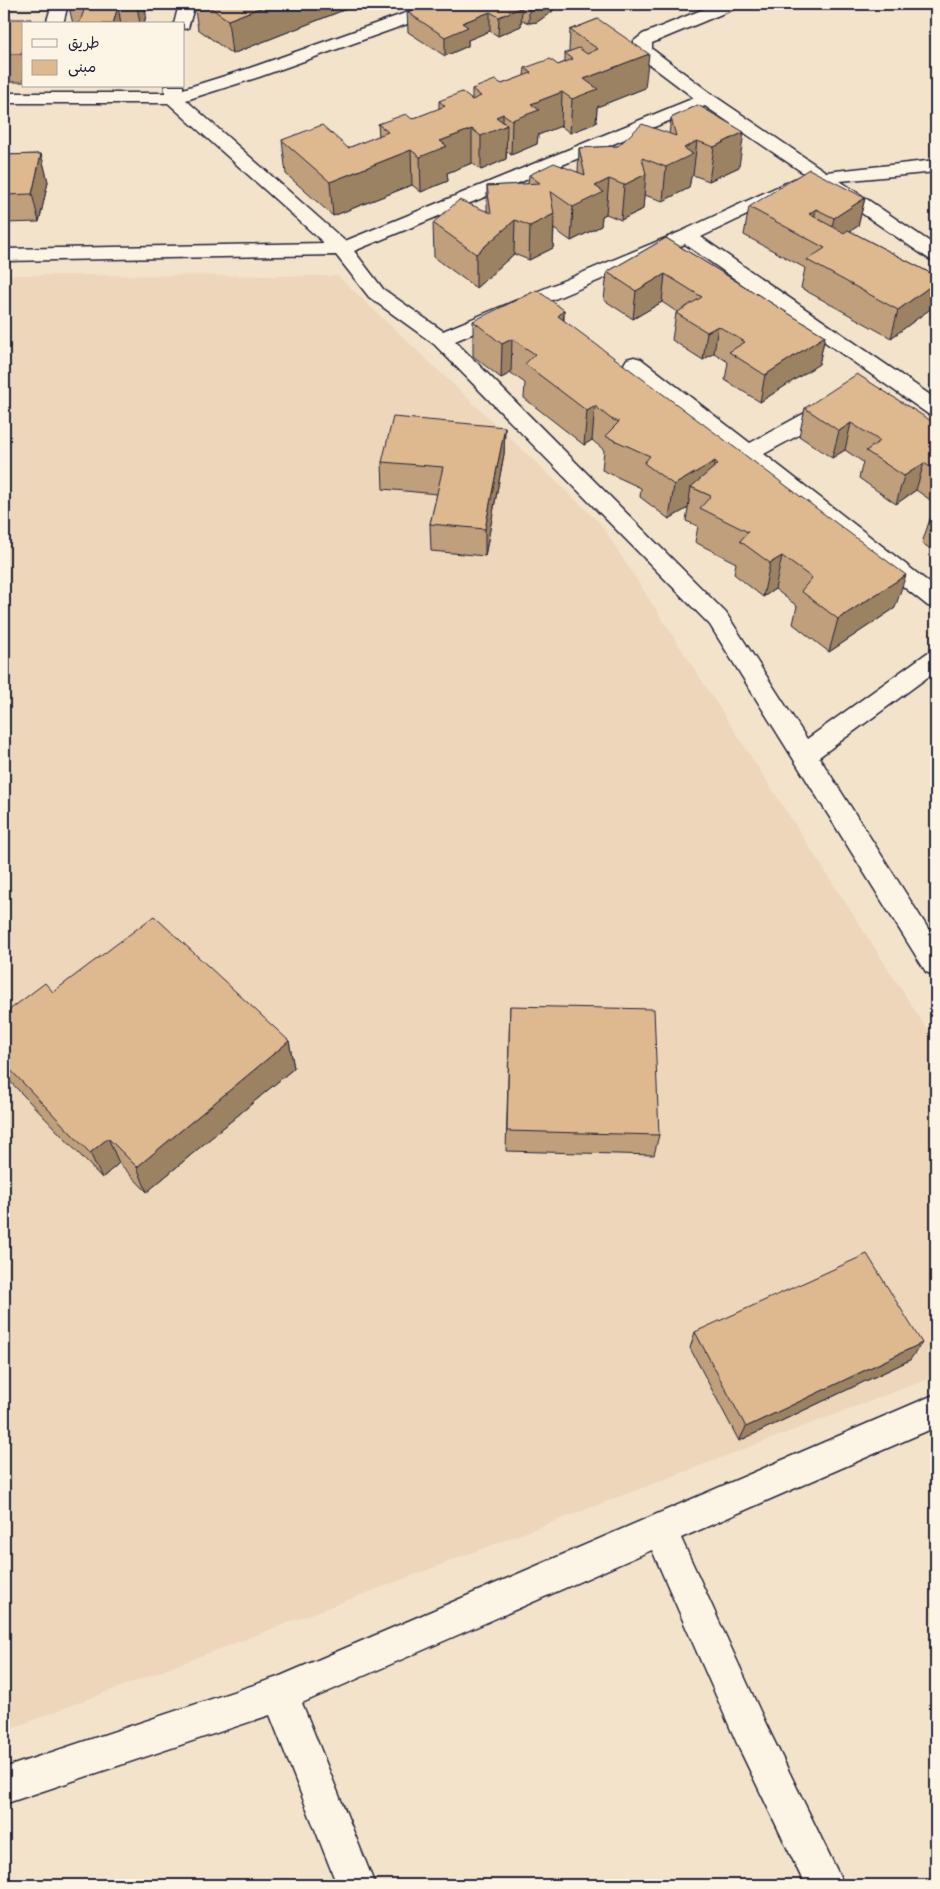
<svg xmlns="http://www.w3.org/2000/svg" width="940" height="1889" font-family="Delius,'Playpen Sans Arabic',sans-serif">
<rect width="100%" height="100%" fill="#f3e3cb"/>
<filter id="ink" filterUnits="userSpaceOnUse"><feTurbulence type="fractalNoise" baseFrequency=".02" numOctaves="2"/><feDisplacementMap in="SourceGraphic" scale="10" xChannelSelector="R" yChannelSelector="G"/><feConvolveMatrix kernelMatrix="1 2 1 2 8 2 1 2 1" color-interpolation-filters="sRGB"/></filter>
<g filter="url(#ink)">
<path fill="#edd6b9" d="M4,275L338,276L600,523L936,1043V1376L4,1731Z"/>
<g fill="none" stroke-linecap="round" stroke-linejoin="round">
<defs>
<g id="minor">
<path d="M52,4H68L63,24H46Z"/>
<path d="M179,4H195L188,28L184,29V24H174Z"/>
<path d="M431,4H454L452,8L259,77L186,100L345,241L694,98L637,55L634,51V41L643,34L716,4H738L736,8L652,43V49L713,95L826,172L936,160V172L840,181L936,246V261L929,259L819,184H812L701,237L936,399V416L928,414L685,244L455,341L726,613L807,739L927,653L936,650V671L819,757L936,941V976L926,972L710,625L434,344L369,297L336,255L4,261V249L324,243L168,103H4V93H165V86H183V89L247,69ZM705,106L805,174L680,232L443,331L383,289L354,251Z"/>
<path d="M634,357L641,359L750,443L825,402L833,400L841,402L844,407L841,412L764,454L936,588V608L928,606L627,369L624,364L627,359Z"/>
<path d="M936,1394V1427L681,1538L765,1722L844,1885H805L739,1748L652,1550L302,1703L375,1885H337L270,1715L4,1804V1768L278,1677Z"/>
</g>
</defs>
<use href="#minor" stroke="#22223b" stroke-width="3"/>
<use href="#minor" fill="#fcf5e5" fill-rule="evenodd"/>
</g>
<g fill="#bf9f7b" stroke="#22223b">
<path d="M70,4H144L146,15L144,24H73L69,7Z"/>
<path d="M194,4H359L232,54L198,29Z"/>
<path d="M430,4H566L553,6V11L537,22L529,23L521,20V26L498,36L490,31L468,40V46L445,56L408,32L407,12Z"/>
<path d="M575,4H587L583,7Z"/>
<path d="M4,19L24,24V82H4Z"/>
<path d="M598,19L645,88L597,107L596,123L570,133L561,126L538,135L537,144L511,155L507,151L506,159L481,170L472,163L447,173L448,181L421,192L412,185L333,216L286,174L282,140L348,148L379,136L378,124L412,119L439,109V101L472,99V89L502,84L524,76L525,68L558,65L565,62V53L569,51L570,30Z"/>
<path d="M698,105L739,167L709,181L693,175L691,177L689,188L663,201L644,195L643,209L621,220L606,214L602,216L601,226L571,241L554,229L553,248L529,260L514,254L476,288L434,257L433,223L487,211V186L528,184L529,175L578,172L579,148L618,146L669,134L671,118Z"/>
<path d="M41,154L48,182L39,222L4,223V155Z"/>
<path d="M865,198L858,226L850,231L936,276V296L933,307L891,338L801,288L805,268L744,235L749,207Z"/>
<path d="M666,238L825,336L819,364L760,402L725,380L728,362L714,353L703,360L672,340L676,313L677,312L662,302L633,319L604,300L607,272Z"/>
<path d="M564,310V321L895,608L829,652L793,624L797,606L775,589L763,597L734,574L736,563L695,542L698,526L686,521L688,508L669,519L640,497L641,488L602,470L604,450L592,440L584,445L524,398L525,383L511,373L501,378L473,356V321Z"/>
<path d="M805,408L936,424V504L916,490L896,504L859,478L863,462L845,450L832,458L799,436Z"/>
<path d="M505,427L504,454L485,556L431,551L430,524L437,494L383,489L382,462Z"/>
<path d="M936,512V553L922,543L931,516Z"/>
<path d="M53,992L289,1041L294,1068L147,1192L119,1163L102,1178L4,1075V1014Z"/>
<path d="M510,1006L659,1135L654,1155L506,1151Z"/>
<path d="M695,1332L910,1360L739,1441L690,1348Z"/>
</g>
<g fill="#9b8264" stroke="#22223b">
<path d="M138,4H144L146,15L144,24H140L137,6Z"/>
<path d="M270,4H359L232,54L228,20Z"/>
<path d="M529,4H566L553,6V11L537,22L529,23Z"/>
<path d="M118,6L121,24H113Z"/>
<path d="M522,7L521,26L498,36L499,17Z"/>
<path d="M490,12V31L468,40V46L445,56V37L462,23Z"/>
<path d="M23,48L24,52V62L22,54Z"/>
<path d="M649,54L645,88L597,107L596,123L570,133L572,99L584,79Z"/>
<path d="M562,92L561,126L538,135L537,144L511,155L512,120L531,104Z"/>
<path d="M503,114V127L507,125L506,159L481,170V136L496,117Z"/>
<path d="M472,129V163L447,173L448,181L421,192L420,157L440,141Z"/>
<path d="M744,132L739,167L709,181L714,147Z"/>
<path d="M697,141L693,175L691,177L689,188L663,201L666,167L684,148Z"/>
<path d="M411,150L412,185L333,216L330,182Z"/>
<path d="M41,154L48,182L39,222L32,194Z"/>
<path d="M646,174L643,209L621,220L624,185Z"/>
<path d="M609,179L606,214L602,216L601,226L571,241L573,207L595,186Z"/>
<path d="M865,198L858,226L828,246L834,218Z"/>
<path d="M816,209L811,236L809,214Z"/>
<path d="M554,214L553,248L529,260L530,226Z"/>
<path d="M515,220L514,254L476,288V254Z"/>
<path d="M665,274L662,302L633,319L636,291Z"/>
<path d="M936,282V296L933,307L891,338L898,310Z"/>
<path d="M564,310L562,344L558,316Z"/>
<path d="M718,326L714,353L703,360L707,332Z"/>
<path d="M825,336L819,364L760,402L765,375Z"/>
<path d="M512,339L511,373L501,378L502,344Z"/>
<path d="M595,406L592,440L584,445L587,411Z"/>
<path d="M851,423L845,450L832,458L839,431Z"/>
<path d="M505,427L504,454L485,556V529Z"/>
<path d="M715,461L709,495L691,487L688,508L669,519L674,485Z"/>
<path d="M924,463L916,490L896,504L904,476Z"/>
<path d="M782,556L775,589L763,597L770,563Z"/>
<path d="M906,575L895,608L829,652L838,619Z"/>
<path d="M289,1041L294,1068L147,1192L137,1167Z"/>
<path d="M108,1138L119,1163L102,1178L90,1153Z"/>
<path d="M922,1343L910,1360L739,1441L746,1427Z"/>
</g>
<g fill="#deb98f" stroke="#22223b">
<path d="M70,4H138L137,6H118L113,24H76L80,22L85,7H69Z"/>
<path d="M205,4H270L228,20Z"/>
<path d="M430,4H516L522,7L499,17L490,12L462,23L468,27L445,37L407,12Z"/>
<path d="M4,19H31L30,24H24V48H23L22,54H4Z"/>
<path d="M598,19L649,54L584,79L598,89L572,99L562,92L531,104L539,110L512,120L503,114L496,117L507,125L481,136L472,129L440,141L447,146L420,157L411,150L330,182L282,140L322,125L348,148L388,132L378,124L406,114L412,119L445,106L439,101L462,92L472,100L481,96L472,89L495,80L502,84L531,73L525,68L550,59L558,65L573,59L565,53L579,48L587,54L598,49L570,30Z"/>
<path d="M698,105L744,132L714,147L697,141L684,148L693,154L666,167L642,158L646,174L624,185L609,179L595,186L604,192L573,207L550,191L554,214L530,226L515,220L476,254L433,223L459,200L491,213L487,186L540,183L529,175L554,163L585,175L579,148L618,146L642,124L676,136L671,118Z"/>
<path d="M41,154L32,194L4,195V155Z"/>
<path d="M809,169L865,198L834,218L816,209L809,214L844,233L848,230L936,276V282L898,310L807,260L825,248L749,207Z"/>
<path d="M666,238L825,336L765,375L729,352L745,342L718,326L707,332L676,313L702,297L665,274L636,291L607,272Z"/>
<path d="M537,290L564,310L558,316L906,575L838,619L801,591L812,578L782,556L770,563L740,541L748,532L700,508L711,496L691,487L718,464L715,461L674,485L644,463L650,456L605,436L619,422L611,419L595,406L587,411L525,364L535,354L512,339L502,344L473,321Z"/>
<path d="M857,374L936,424V471L924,463L904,476L866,451L880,441L851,423L839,431L805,408Z"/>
<path d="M393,417L505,427L485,529L430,524L443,467L382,462Z"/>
<path d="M936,512V520L931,516Z"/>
<path d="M154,916L289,1041L137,1167L108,1138L90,1153L4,1063V1014L45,983L53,992Z"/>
<path d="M510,1006L654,1009L659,1135L507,1131Z"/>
<path d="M867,1254L922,1343L746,1427L695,1332Z"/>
</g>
</g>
<rect width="940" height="1889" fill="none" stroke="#fcf5e5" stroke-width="20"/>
<rect x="10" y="10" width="920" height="1869" fill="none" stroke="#22223b" stroke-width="2" filter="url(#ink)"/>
<rect x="22" y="22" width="162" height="65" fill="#fcf5e5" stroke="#a5a1a1"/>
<rect x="32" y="39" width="25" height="8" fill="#fcf5e5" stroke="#a5a1a1"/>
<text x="68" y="48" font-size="15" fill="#22223b">طريق</text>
<rect x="32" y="60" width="25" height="15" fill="#deb98f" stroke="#a5a1a1"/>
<text x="68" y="72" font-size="15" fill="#22223b">مبنى</text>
</svg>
